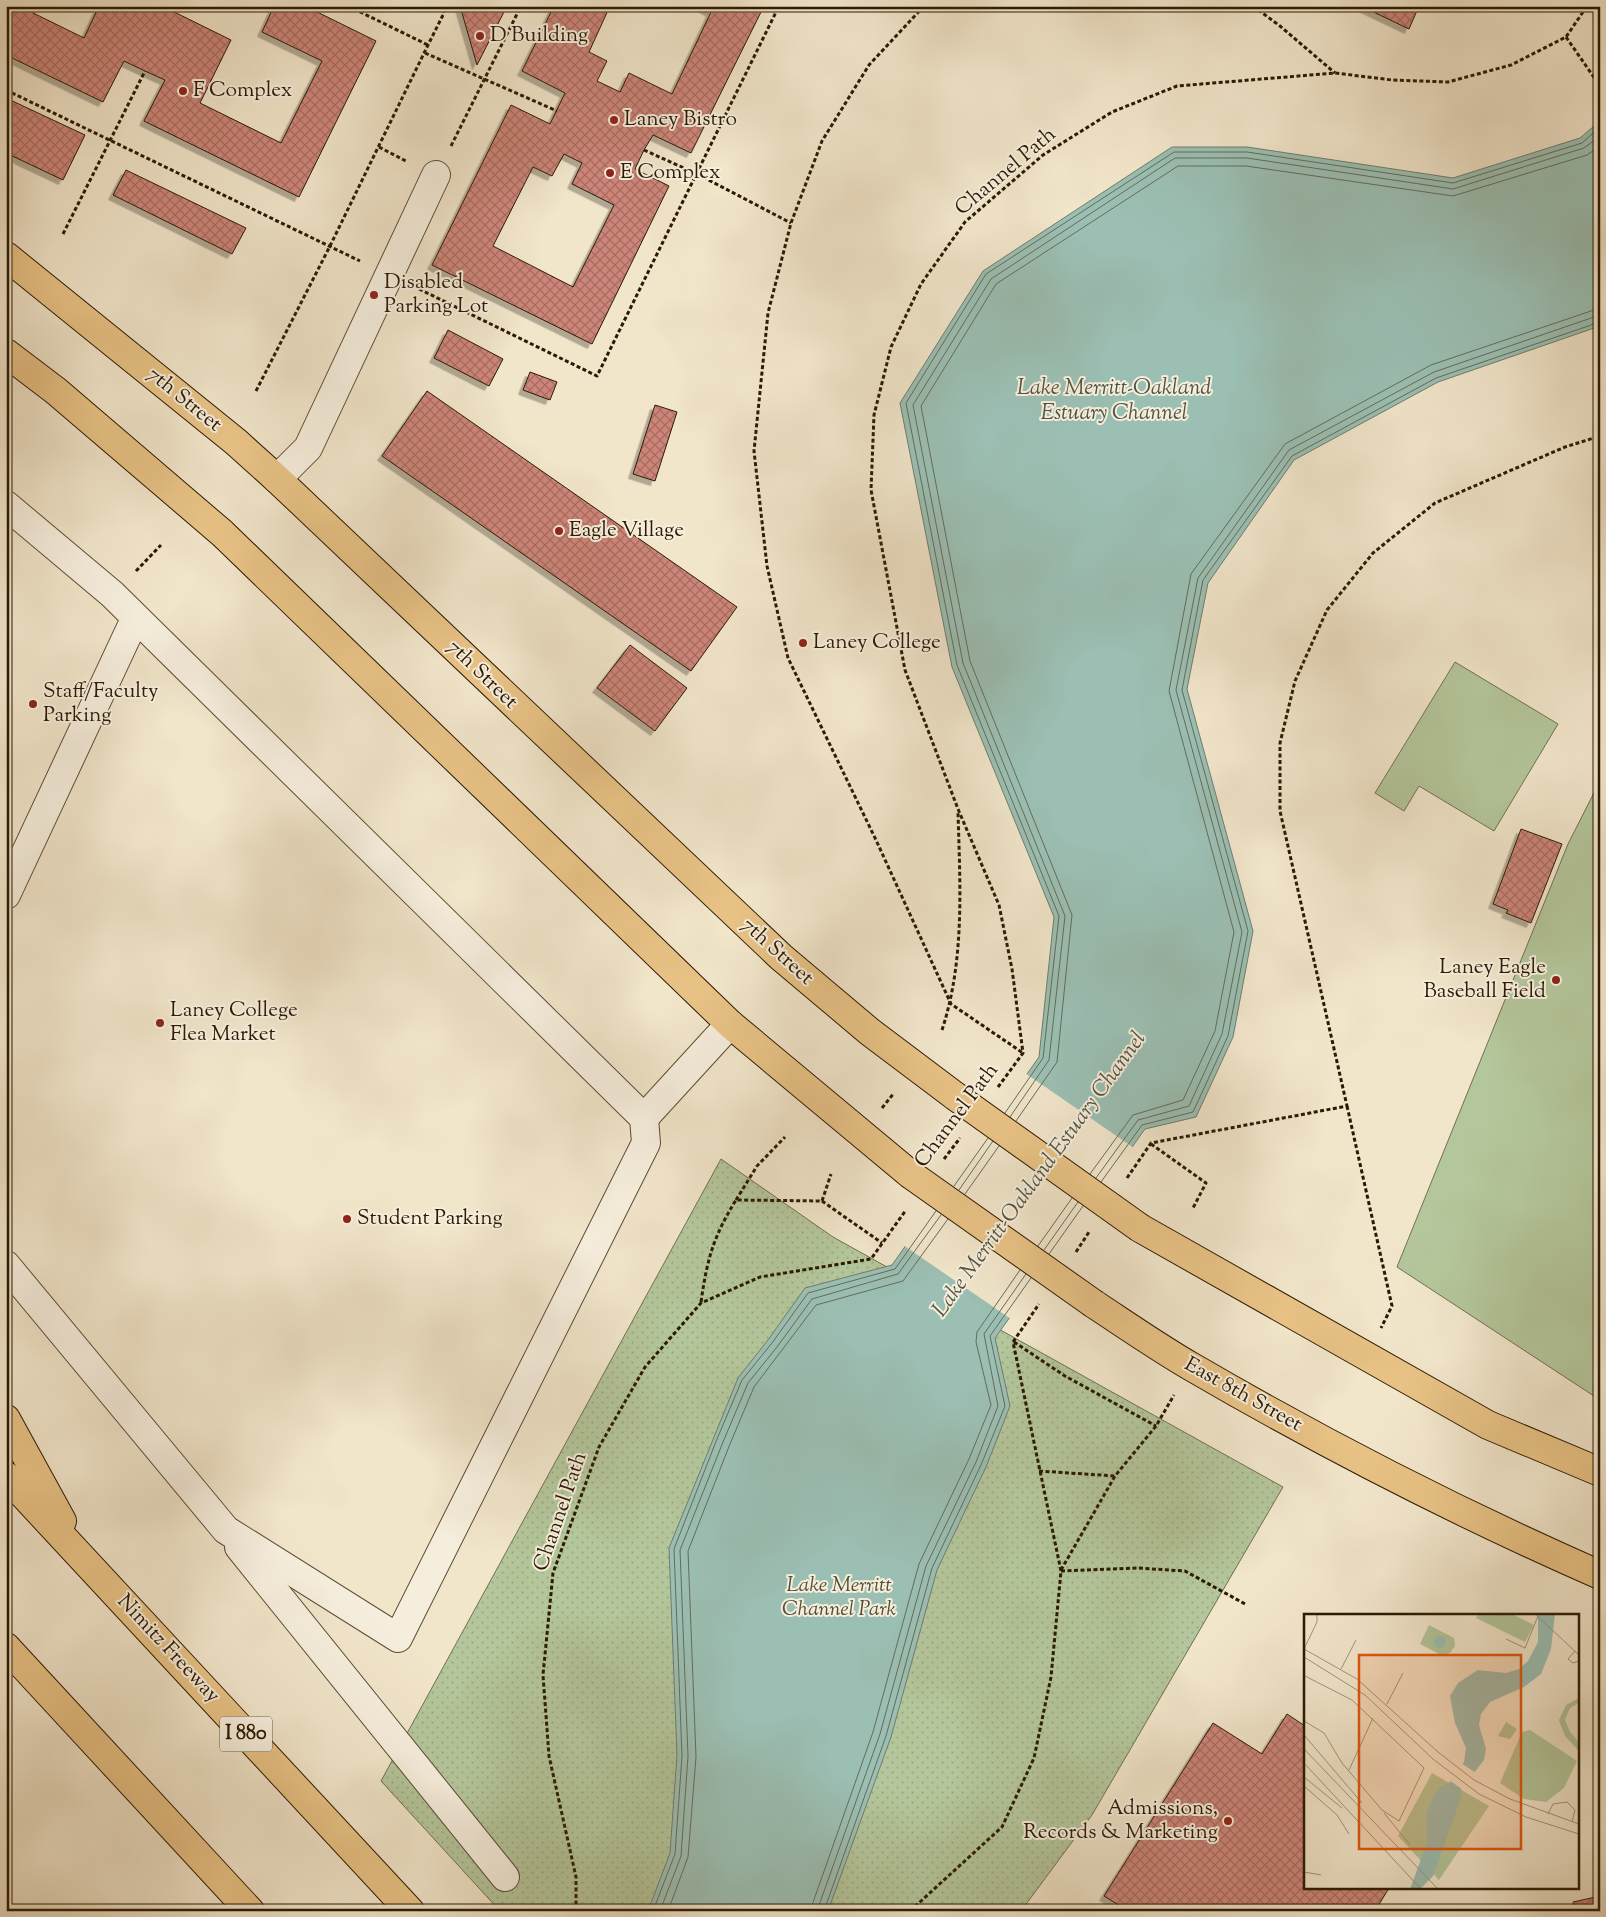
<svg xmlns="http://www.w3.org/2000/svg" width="1606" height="1917" font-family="'Sorts Mill Goudy',serif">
<defs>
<pattern id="park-dots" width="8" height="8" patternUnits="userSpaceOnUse" patternTransform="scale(1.25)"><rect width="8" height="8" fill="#b4c69b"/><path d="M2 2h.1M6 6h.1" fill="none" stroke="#9baa84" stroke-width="1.8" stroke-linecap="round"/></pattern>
<pattern id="building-cross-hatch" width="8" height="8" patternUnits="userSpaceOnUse" patternTransform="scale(1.25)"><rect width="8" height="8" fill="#ce8579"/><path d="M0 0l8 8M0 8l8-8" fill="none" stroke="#a76c61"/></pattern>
<filter id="shadow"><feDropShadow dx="-4.5" dy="4.5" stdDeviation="0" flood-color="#0004"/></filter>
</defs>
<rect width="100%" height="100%" fill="#f1e5ca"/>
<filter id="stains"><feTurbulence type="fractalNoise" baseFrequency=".004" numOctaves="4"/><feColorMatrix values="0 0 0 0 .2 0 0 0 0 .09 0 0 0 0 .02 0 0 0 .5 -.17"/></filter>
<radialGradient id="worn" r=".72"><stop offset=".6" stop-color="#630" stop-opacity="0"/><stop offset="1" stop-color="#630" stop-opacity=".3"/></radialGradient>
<path fill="url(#park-dots)" stroke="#70704f" d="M721,1159L833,1237L1283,1487L1092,1815L1021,1911H500L381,1781Z"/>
<g fill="#b4c69b" stroke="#70704f">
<path d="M1455,662L1558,724L1494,831L1419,786L1404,811L1375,793Z"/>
<path d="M1600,781V1400L1397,1267L1568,844Z"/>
</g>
<path fill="#9bbfb3" stroke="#6e7d6d" d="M1600,121V326L1438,382L1294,460L1208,583L1187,689L1253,931L1233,1037L1196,1117L1145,1129L995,1338L1010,1406L986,1467L937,1570L891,1737L828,1911H648L670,1853L677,1755L669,1548L738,1378L768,1340L805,1288L892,1265L1039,1057L1054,917L952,667L900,403L983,271L1172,147H1247L1453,178L1580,138Z"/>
<path fill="#f1e5ca" d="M1025,1073L1134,1148L1011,1319L903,1245Z"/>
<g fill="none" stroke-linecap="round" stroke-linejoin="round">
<g stroke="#636c5b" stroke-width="1">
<path d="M1005,1113L1043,1058L1059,916L957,665L906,403L986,274L1174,152H1247L1453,183L1582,143L1600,127"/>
<path d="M1010,1117L1049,1060L1065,916L963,663L913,405L991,279L1175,158H1247L1453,189L1584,148L1600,136"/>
<path d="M1016,1121L1057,1062L1072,915L970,661L921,406L996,284L1178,166H1246L1453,196L1587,155L1600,146"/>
<path d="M1090,1174L1133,1115L1183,1100L1215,1031L1234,932L1169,691L1191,574L1285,444L1431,365L1600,308"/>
<path d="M1096,1178L1138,1120L1189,1106L1222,1034L1242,932L1176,690L1198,578L1289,450L1434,372L1600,315"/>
<path d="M1101,1182L1142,1125L1193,1112L1228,1036L1248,931L1182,690L1203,580L1292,456L1436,378L1600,322"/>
<path d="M954,1186L988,1138"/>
<path d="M959,1190L993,1141"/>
<path d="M965,1194L999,1146"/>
<path d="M1038,1246L1072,1198"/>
<path d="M1044,1250L1078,1202"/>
<path d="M1049,1254L1083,1206"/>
<path d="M653,1911L675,1854L682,1756L674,1549L717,1439L742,1380L772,1343L808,1293L895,1269L936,1211"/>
<path d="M660,1911L681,1856L688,1756L680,1550L723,1442L748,1383L777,1347L812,1299L898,1274L941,1215"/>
<path d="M668,1911L688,1857L696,1757L688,1551L730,1444L754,1387L816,1305L903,1281L948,1219"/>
<path d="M810,1911L873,1732L919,1564L969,1459L991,1405L976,1342L977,1332L1020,1270"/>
<path d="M817,1911L880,1734L926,1566L976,1462L998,1406L984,1334L1026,1274"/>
<path d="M824,1911L886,1736L932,1568L981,1465L1005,1406L990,1336L1031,1278"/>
</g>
</g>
<g fill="url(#building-cross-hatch)" stroke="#2b1a03" fill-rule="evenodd" filter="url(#shadow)">
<path d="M6,6H19L84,38L99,6H162L231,40L200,103L281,143L322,61L262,32L274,6H305L376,41L299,197L144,121L165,80L145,71L124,61L103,102L6,55Z"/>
<path d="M460,6H507L477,65Z"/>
<path d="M554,6H610L589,52L607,61L597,81L620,92L629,73L672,94L711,12L700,6H764L691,153L653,135L644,150L635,169L669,186L592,344L432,265L511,105L550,124L565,93L522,71ZM564,154L582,163L572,184L614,205L573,287L493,246L533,167L552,176Z"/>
<path d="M1361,6H1419L1409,29Z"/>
<path d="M6,98L85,135L63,180L6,153Z"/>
<path d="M126,170L246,228L232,254L113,195Z"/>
<path d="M448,330L503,359L489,386L434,358Z"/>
<path d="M530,372L557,382L550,400L523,390Z"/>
<path d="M427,391L737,607L691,671L382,456Z"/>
<path d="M655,405L677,412L655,481L633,474Z"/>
<path d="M630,645L687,688L655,731L597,688Z"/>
<path d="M1521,829L1562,844L1531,923L1506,913L1508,910L1493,904Z"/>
<path d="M1287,1714L1305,1726V1888H1389L1375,1911H1128L1104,1896L1213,1723L1262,1754Z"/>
<path d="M1600,1896V1911H1575L1573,1902Z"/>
</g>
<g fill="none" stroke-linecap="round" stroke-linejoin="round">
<defs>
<g id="minor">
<path d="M277,479L308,448L436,175"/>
<path d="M6,505L112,594L644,1118L646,1143L398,1638L226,1530L6,1265"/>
<path d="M6,895L135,619"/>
<path d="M644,1118L730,1024"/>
<path d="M239,1547L505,1877"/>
</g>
<g id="major">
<path d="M6,256L236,442L277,479L781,957L870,1032L955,1096"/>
<path d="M6,353L56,391L222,533L730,1024L910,1174"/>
<path d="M1140,1228L1488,1425L1600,1472"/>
<path d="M1094,1304C1126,1325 1159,1348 1192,1367C1324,1444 1461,1514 1600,1575"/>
</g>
<g id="highway">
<path d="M6,1419L62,1521"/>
<path d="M6,1476L410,1911"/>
<path d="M6,1647L250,1911"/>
</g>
</defs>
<use href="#minor" stroke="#5c4d35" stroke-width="30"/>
<use href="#major" stroke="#2b1a03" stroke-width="30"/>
<use href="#highway" stroke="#2b1a03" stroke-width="30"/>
<g stroke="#2b1a03" stroke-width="3" stroke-dasharray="4 2.5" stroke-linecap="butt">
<path d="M348,6L428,45"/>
<path d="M815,6L833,11L862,6"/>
<path d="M924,6L869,65L822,141L791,223L768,313L754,451L767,566L788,658L876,840L951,1004L1023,1053"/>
<path d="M1253,6L1280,26L1335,73"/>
<path d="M174,12L177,6"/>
<path d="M1566,37L1600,86"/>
<path d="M425,53L557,111"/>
<path d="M6,90L360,261"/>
<path d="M451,146L521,6"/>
<path d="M379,147L406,161"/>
<path d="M644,150L697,174L791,223"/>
<path d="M63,234L145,71"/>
<path d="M419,289L597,376L779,6"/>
<path d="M256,391L330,246L428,45L444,13L442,6"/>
<path d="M136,571L161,545"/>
<path d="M942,1030C965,960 960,885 958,812"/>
<path d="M998,1087L1023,1053L1012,969L999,905L958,809L905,670L871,490L874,415L891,347L921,284L965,222L1043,155L1112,112L1177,86L1335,73L1392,80L1448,82L1511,65L1566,37L1587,6"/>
<path d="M1347,1106L1392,1306L1381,1328"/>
<path d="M882,1108L894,1093"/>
<path d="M1151,1144L1206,1183L1193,1208"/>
<path d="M944,1159L960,1138"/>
<path d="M1127,1178L1151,1143L1347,1106L1280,811V743L1295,681L1327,610L1373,553L1435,503L1565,447L1600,436"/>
<path d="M736,1200L757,1166L785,1137"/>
<path d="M822,1201L882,1243"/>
<path d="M1076,1252L1089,1232"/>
<path d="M701,1302C707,1260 713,1237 736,1200L822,1201L831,1174"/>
<path d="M1014,1342L1065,1376L1156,1426"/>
<path d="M1039,1471L1115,1476"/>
<path d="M1061,1570L1115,1476L1156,1426L1174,1395"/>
<path d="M1061,1571L1137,1568L1185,1571L1247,1605"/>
<path d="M576,1911V1877L549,1756L543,1675L553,1573L599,1447L645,1367L701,1303L760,1277L871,1259L906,1210"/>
<path d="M910,1911L1002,1827L1034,1758L1051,1677L1061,1571L1013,1342L1039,1304"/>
</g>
<use href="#minor" stroke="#f6eedd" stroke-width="28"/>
<use href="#major" stroke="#e8c285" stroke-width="28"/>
<use href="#highway" stroke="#e8c285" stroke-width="28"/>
<defs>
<g id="major-bridge">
<path d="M955,1096L1140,1228"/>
<path d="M910,1174L1094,1304"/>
</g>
</defs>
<use href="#major-bridge" stroke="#2b1a03" stroke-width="30" stroke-linecap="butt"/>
<use href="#major-bridge" stroke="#e8c285" stroke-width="28"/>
</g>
<g fill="#8f2418" stroke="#f6eedd" stroke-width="2">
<circle cx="480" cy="36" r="5"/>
<circle cx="183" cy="91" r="5"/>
<circle cx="614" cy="120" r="5"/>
<circle cx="610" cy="173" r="5"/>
<circle cx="374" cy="295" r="5"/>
<circle cx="559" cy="531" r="5"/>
<circle cx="803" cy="643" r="5"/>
<circle cx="33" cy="704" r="5"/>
<circle cx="1556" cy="980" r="5"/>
<circle cx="160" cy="1023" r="5"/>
<circle cx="347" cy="1219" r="5"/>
<circle cx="1228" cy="1821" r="5"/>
</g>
<g text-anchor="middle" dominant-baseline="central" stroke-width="4" stroke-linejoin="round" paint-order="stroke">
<rect fill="#f6eedd" stroke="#685a44" stroke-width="1" x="220" y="1716.5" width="52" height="35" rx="4"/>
<g font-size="20" font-weight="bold" fill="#2b1a03">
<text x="246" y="1734">I 880</text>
</g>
<g font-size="21" fill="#2b1a03" stroke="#f6eedd" text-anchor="start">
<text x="490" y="36">D Building</text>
<text x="193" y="91">F Complex</text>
<text x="624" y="120">Laney Bistro</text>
<text x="620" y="173">E Complex</text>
<text x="384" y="283">Disabled<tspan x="384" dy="24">Parking Lot</tspan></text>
<text x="569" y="531">Eagle Village</text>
<text x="813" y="643">Laney College</text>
<text x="43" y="692">Staff/Faculty<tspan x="43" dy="24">Parking</tspan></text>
<text x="1546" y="968" text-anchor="end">Laney Eagle<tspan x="1546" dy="24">Baseball Field</tspan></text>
<text x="170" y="1011">Laney College<tspan x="170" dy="24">Flea Market</tspan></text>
<text x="357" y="1219">Student Parking</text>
<text x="1218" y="1809" text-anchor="end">Admissions,<tspan x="1218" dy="24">Records &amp; Marketing</tspan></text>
</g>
<g font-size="21" fill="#2b1a03" stroke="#f6eedd">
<text transform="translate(1006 172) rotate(-40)">Channel Path</text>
<text transform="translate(184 400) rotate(39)">7th Street</text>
<text transform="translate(482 675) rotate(44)">7th Street</text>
<text transform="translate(777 952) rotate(42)">7th Street</text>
<text transform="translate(957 1116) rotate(-53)">Channel Path</text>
<text transform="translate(1243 1395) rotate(29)">East 8th Street</text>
<text transform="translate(561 1512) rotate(-71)">Channel Path</text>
<text transform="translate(168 1649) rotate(47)">Nimitz Freeway</text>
</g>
<g font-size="21" font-style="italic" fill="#544e31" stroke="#f6eedd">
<text x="839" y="1586">Lake Merritt<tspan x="839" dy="24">Channel Park</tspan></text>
</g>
<g font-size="22" font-style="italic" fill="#525441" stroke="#f6eedd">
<text x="1114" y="389">Lake Merritt-Oakland<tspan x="1114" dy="25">Estuary Channel</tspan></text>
<text transform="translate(1040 1175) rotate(-54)">Lake Merritt-Oakland Estuary Channel</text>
</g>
</g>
<g transform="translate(1304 1614)">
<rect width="275" height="275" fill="#f1e5ca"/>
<path d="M174,0H208L230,11L221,28L172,4ZM128,159L185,192L135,266L94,222Z" fill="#b4c69b"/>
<path d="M125,11L150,24L151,32L146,39L137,41L116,30ZM275,84V89L266,94L261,106L266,118L275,128V137L261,122L255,106L262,91ZM202,108L213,115L206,125L194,122ZM226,116L273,147L260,174L242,188L220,185L196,169L218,118Z" fill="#b4c69b"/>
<path d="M234,0H251L247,35L237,60L220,73L186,88L177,100L175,111L182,135L180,146L156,177L157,184L129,262L116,275H106L123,229V198L130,181L137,172L145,169L160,148L162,134L151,109L146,82L154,69L174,56L202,59L215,55L224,47L234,28ZM130 28a6 6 0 1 1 12 0a6 6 0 1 1-12 0Z" fill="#9bbfb3"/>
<path d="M157,149L172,159L159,176L145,166Z" fill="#f1e5ca"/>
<path fill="none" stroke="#a2947a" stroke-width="1" d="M231,0L275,41M202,25L221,34L234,2M0,35L53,65L134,138L170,166L206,185L275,210M0,35L13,8V0M271,37L264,45L269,49L275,47M0,43L61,81L129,145L175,180L222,203L275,220M37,55L52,26M0,65L1,62L48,86L120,154L95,207L78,196L38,149L20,119L0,107M83,90L99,59M0,121L58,189M0,135L134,275M0,149L117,275M45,156L69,104M0,163L38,194M0,172L33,201L45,220M80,199L106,231M244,200L249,190L263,188L271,196L268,208M0,258L17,261"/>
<path fill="#df560c" fill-opacity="0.15" stroke="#df560c" stroke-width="2.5" d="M55,41H217V235H55Z"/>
<rect width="275" height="275" fill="none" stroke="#2b1a03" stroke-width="2.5"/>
</g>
<rect width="1606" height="1917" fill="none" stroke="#f1e5ca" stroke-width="25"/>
<rect x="8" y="8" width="1591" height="1902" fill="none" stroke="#2b1a03" stroke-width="2.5"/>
<rect x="12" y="12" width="1581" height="1892" fill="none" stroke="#2b1a03"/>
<rect width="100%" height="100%" filter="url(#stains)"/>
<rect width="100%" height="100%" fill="url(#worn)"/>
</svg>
